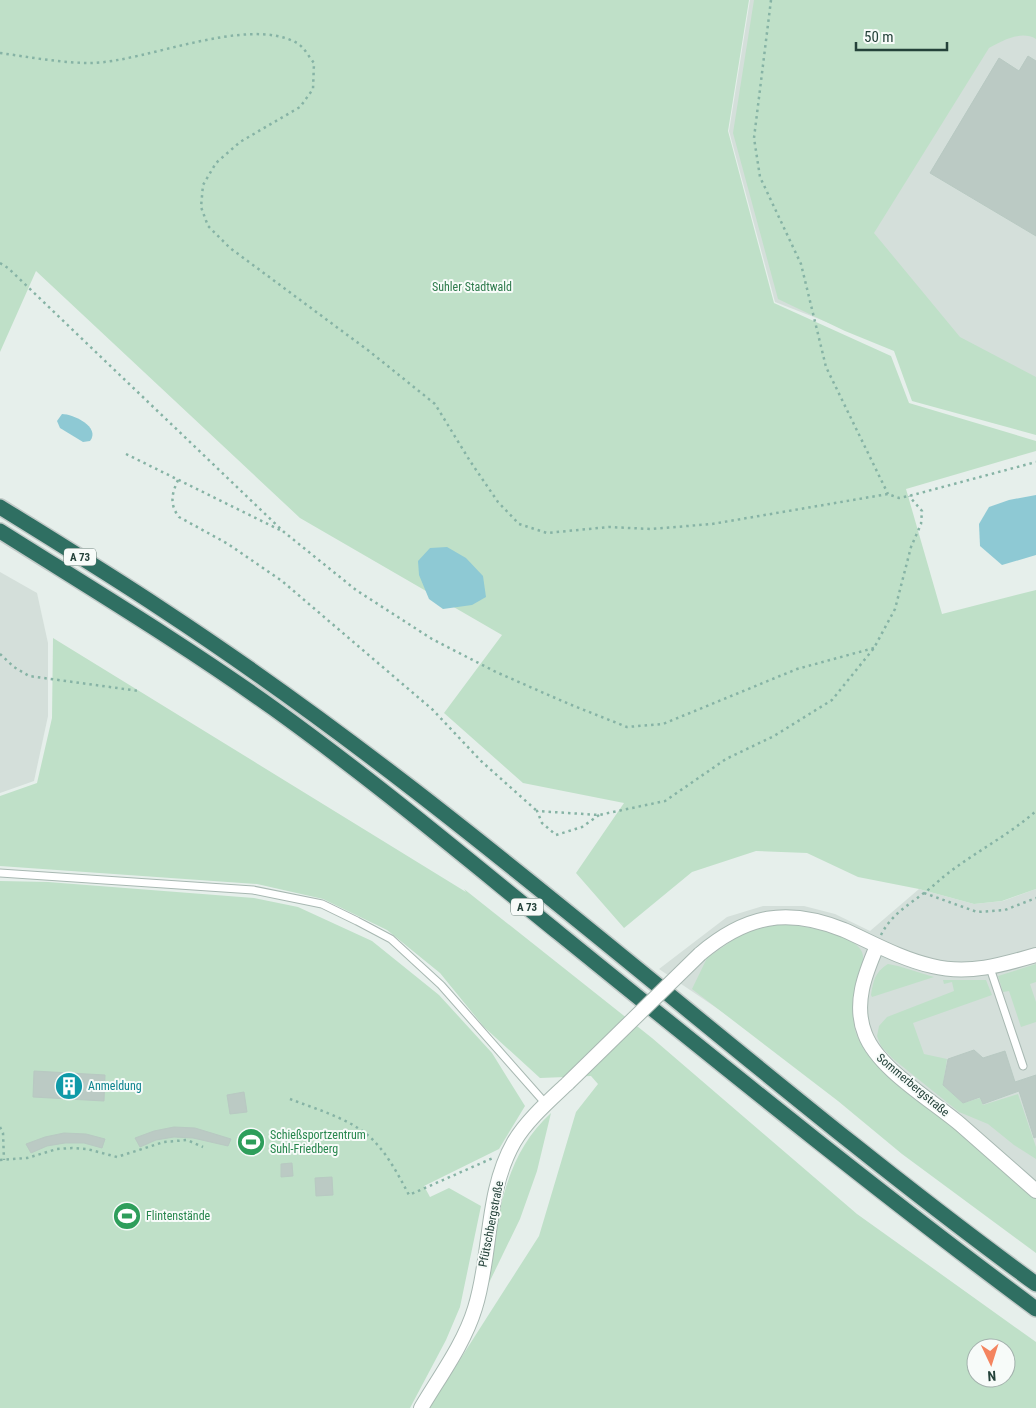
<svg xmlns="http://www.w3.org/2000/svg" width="1036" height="1408" font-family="'Roboto Condensed',sans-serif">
<rect width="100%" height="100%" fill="#e6efeb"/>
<g fill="#d4dfda">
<path d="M750,0H1036V403L775,302L729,131Z"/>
<path d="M0,572L37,593L48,643V716L34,781L0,793Z"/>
<path d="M919,889L974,904L1003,901L1036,889V1224L659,969L727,917L763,906H804L835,914L870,931Z"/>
</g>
<g fill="#bfe0c8" fill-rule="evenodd">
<path d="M0,0H749L728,131L774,303L891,356L909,403L1036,441V451L906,489L942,614L1036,590V889L1002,901L974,904L919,889L858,877L807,853L756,851L692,872L624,928L576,873L624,803L523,783L444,713L502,635L300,518L36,271L0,352Z"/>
<path d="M754,0H1036V39C1021,30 1002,41 989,48L874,233L960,337L1036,377V435L912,401L894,351L845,331L778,299L733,133Z"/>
<path d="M53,638L466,892L464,889L652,1038L857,1214L1036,1342V1408H429L539,1236L576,1112L598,1084L591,1076L540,1078L484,1027L440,973L387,930L323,899L257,884L0,866V796L37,783L52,718ZM976,1348H1006V1378H976Z"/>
<path d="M0,881L48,882L254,898L298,907L372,941L439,995L492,1053L525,1106L499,1149L424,1186L430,1197L449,1188L481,1206L460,1307L446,1340L410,1408H0Z"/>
<path d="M777,924C796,924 854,933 862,952C866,962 858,971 856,981C853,996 852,1015 855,1030C857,1038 863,1047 867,1054L1036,1197V1253L902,1154L838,1101L692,989L707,958L743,933Z"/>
<path d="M888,964L898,966L934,977L872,997L871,995C873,981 875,972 888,964Z"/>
<path d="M1036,964V982L1030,984L1036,1002V1022L1021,1027L1009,991L1003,992L998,976Z"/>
<path d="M943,980H986L992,995L913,1023L924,1054L947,1059L943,1085L963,1103L980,1098L983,1105L1018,1094L1036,1147V1159L1014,1145L988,1124L959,1112L892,1058L881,1046L877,1036L879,1026L887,1017L954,991L952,982L944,984Z"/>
<path d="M551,1113L537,1171L520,1219L487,1287C497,1225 501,1158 551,1113Z"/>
</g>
<g fill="#8ec9d4">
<path d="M62,414C73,414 101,427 90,441L83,442L60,428L57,421Z"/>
<path d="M1036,495V555L1002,565L980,546L979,524L989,507L1009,500Z"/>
<path d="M447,547L466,558L483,576L486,597L472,605L443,609L429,599L419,575L418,561L430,548Z"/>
</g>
<g fill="#bbcac4" stroke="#b8c9c2">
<path d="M1028,56L1036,61V236L930,173L999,58L1019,71Z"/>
<path d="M974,1050L983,1058L1005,1051L1015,1082L1036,1075V1137L1034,1138L1019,1091L983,1104L980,1097L963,1103L943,1085L948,1059Z"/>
<path d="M34,1071L105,1075L104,1101L33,1097Z"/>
<path d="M244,1092L247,1112L230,1114L227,1095Z"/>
<path d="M174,1127L195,1128L231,1139L228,1146L193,1138L174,1137L156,1140L140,1147L135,1138L154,1131Z"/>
<path d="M64,1133L86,1134L105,1139L102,1148L84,1143H65L47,1146L31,1153L26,1144L45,1137Z"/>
<path d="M292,1163L293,1176L281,1177V1164Z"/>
<path d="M332,1177L333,1195L316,1196L315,1178Z"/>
</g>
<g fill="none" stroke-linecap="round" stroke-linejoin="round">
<defs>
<g id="service">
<path d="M0,873L253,890L322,904L357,921L391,939L441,985L546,1104"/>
<path d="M990,968L1023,1066"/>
</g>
<g id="minor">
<path d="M877,946C865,974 853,1004 865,1034C878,1069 933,1101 961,1125C986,1147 1011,1169 1036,1191"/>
<path d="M700,954C746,915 787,907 844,930C873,943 901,959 932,966C968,975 1002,965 1036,955"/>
<path d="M421,1408C440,1376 464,1344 475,1308C492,1254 485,1193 514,1142C527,1120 549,1101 568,1083"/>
</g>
<g id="motorway">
<path d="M0,507C53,540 107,573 160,608C247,665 331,726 414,790C624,952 822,1128 1036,1284"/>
<path d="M0,531C92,589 185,645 273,708C372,779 466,858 560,934C717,1061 874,1189 1036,1309"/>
</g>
</defs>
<use href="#service" stroke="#a8b8b2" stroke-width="9"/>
<use href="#minor" stroke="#a8b8b2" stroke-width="16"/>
<use href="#motorway" stroke="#c2cac8" stroke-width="18"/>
<g stroke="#86b3a5" stroke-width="2.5" stroke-dasharray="2.5 4" stroke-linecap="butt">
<path d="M771,0L754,138L760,177L801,264L826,367L888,494"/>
<path d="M0,53C29,57 61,63 91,63C146,62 247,15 297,43C304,47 309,57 314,63L313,89L300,107L240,142L216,163L203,185L201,207L208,226L230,248L369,351L435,404L470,461L498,502L519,524L547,533L609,527L651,529L712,524L888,494L899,498L909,496L1036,462"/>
<path d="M0,263L8,268L284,532L356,590L432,639L496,672L569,704L627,727L663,724L797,669L874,648"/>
<path d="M126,454L280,530"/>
<path d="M178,480C172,493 169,504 179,517L228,544L282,581L433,710L481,761L537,811"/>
<path d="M0,654L14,667L29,676L139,691"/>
<path d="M599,815L582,827L556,835L542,823L537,811L599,815L665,801L726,759L774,736L832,700L874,648L895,609L911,547L921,524L922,511L909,496"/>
<path d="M924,893L977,912L1005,910L1036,898"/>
<path d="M881,935C890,916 908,905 924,893C934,886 942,877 951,871C979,850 1010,834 1036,811"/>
<path d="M290,1099C318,1110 352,1119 373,1140C388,1155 399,1176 409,1195L493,1158"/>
<path d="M0,1127L3,1133L4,1160"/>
<path d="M0,1160L27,1158L57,1149L72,1148L87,1149L117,1157L164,1142L187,1140L203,1147"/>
</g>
<use href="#service" stroke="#fff" stroke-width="7"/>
<use href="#minor" stroke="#fff" stroke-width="14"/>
<use href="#motorway" stroke="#2f6f62" stroke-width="15"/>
<defs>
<path id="minor-bridge" d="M568,1083L700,954"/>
</defs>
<use href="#minor-bridge" stroke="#a8b8b2" stroke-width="16" stroke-linecap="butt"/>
<use href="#minor-bridge" stroke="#fff" stroke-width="14"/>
</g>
<defs>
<symbol id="building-disc" viewBox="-11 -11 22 22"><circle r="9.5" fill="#0f9aa8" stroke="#f7fbf9"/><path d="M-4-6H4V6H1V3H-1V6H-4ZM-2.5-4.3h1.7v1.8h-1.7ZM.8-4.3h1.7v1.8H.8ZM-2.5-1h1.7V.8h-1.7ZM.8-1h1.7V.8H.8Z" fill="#fff"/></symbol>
<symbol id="stadium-disc" viewBox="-11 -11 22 22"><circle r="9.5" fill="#2e9e5b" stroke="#f7fbf9"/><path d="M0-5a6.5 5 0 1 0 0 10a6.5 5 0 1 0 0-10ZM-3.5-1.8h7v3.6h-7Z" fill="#fff"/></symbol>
</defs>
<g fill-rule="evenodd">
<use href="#building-disc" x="53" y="1070" width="32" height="32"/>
<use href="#stadium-disc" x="235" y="1126" width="32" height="32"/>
<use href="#stadium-disc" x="111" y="1200" width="32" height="32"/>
</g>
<g text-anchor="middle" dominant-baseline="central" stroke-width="4" stroke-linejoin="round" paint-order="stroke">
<g fill="#f7fbf9" stroke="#637a73" stroke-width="1">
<rect x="64" y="548.5" width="32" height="17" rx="4"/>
<rect x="511" y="898.5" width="32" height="17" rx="4"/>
</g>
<g font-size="11" font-weight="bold" fill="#24423a">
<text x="80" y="557">A 73</text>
<text x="527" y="907">A 73</text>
</g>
<g font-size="12" fill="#2d7a4b" stroke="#f7fbf9">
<text x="472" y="287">Suhler Stadtwald</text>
</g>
<g font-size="12" fill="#24423a" stroke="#f7fbf9">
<text transform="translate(913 1085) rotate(40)">Sommerbergstraße</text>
<text transform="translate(491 1224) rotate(-79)">Pfütschbergstraße</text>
</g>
<g font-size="12" fill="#0d838f" stroke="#f7fbf9" text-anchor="start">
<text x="88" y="1086">Anmeldung</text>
</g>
<g font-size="12" fill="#27864d" stroke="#f7fbf9" text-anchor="start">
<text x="270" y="1135">Schießsportzentrum<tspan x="270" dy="14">Suhl-Friedberg</tspan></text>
<text x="146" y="1216">Flintenstände</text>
</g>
</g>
<g transform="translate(991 1363) rotate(176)"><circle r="24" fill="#f7fbf9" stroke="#a3b1ad"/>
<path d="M0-4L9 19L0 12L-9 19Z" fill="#f4845f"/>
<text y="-8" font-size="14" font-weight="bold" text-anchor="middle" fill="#24423a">N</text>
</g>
<path d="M856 42v8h91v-8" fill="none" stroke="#24423a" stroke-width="2.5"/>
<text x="864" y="42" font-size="15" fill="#24423a" stroke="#f7fbf9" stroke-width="4" paint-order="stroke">50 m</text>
</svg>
